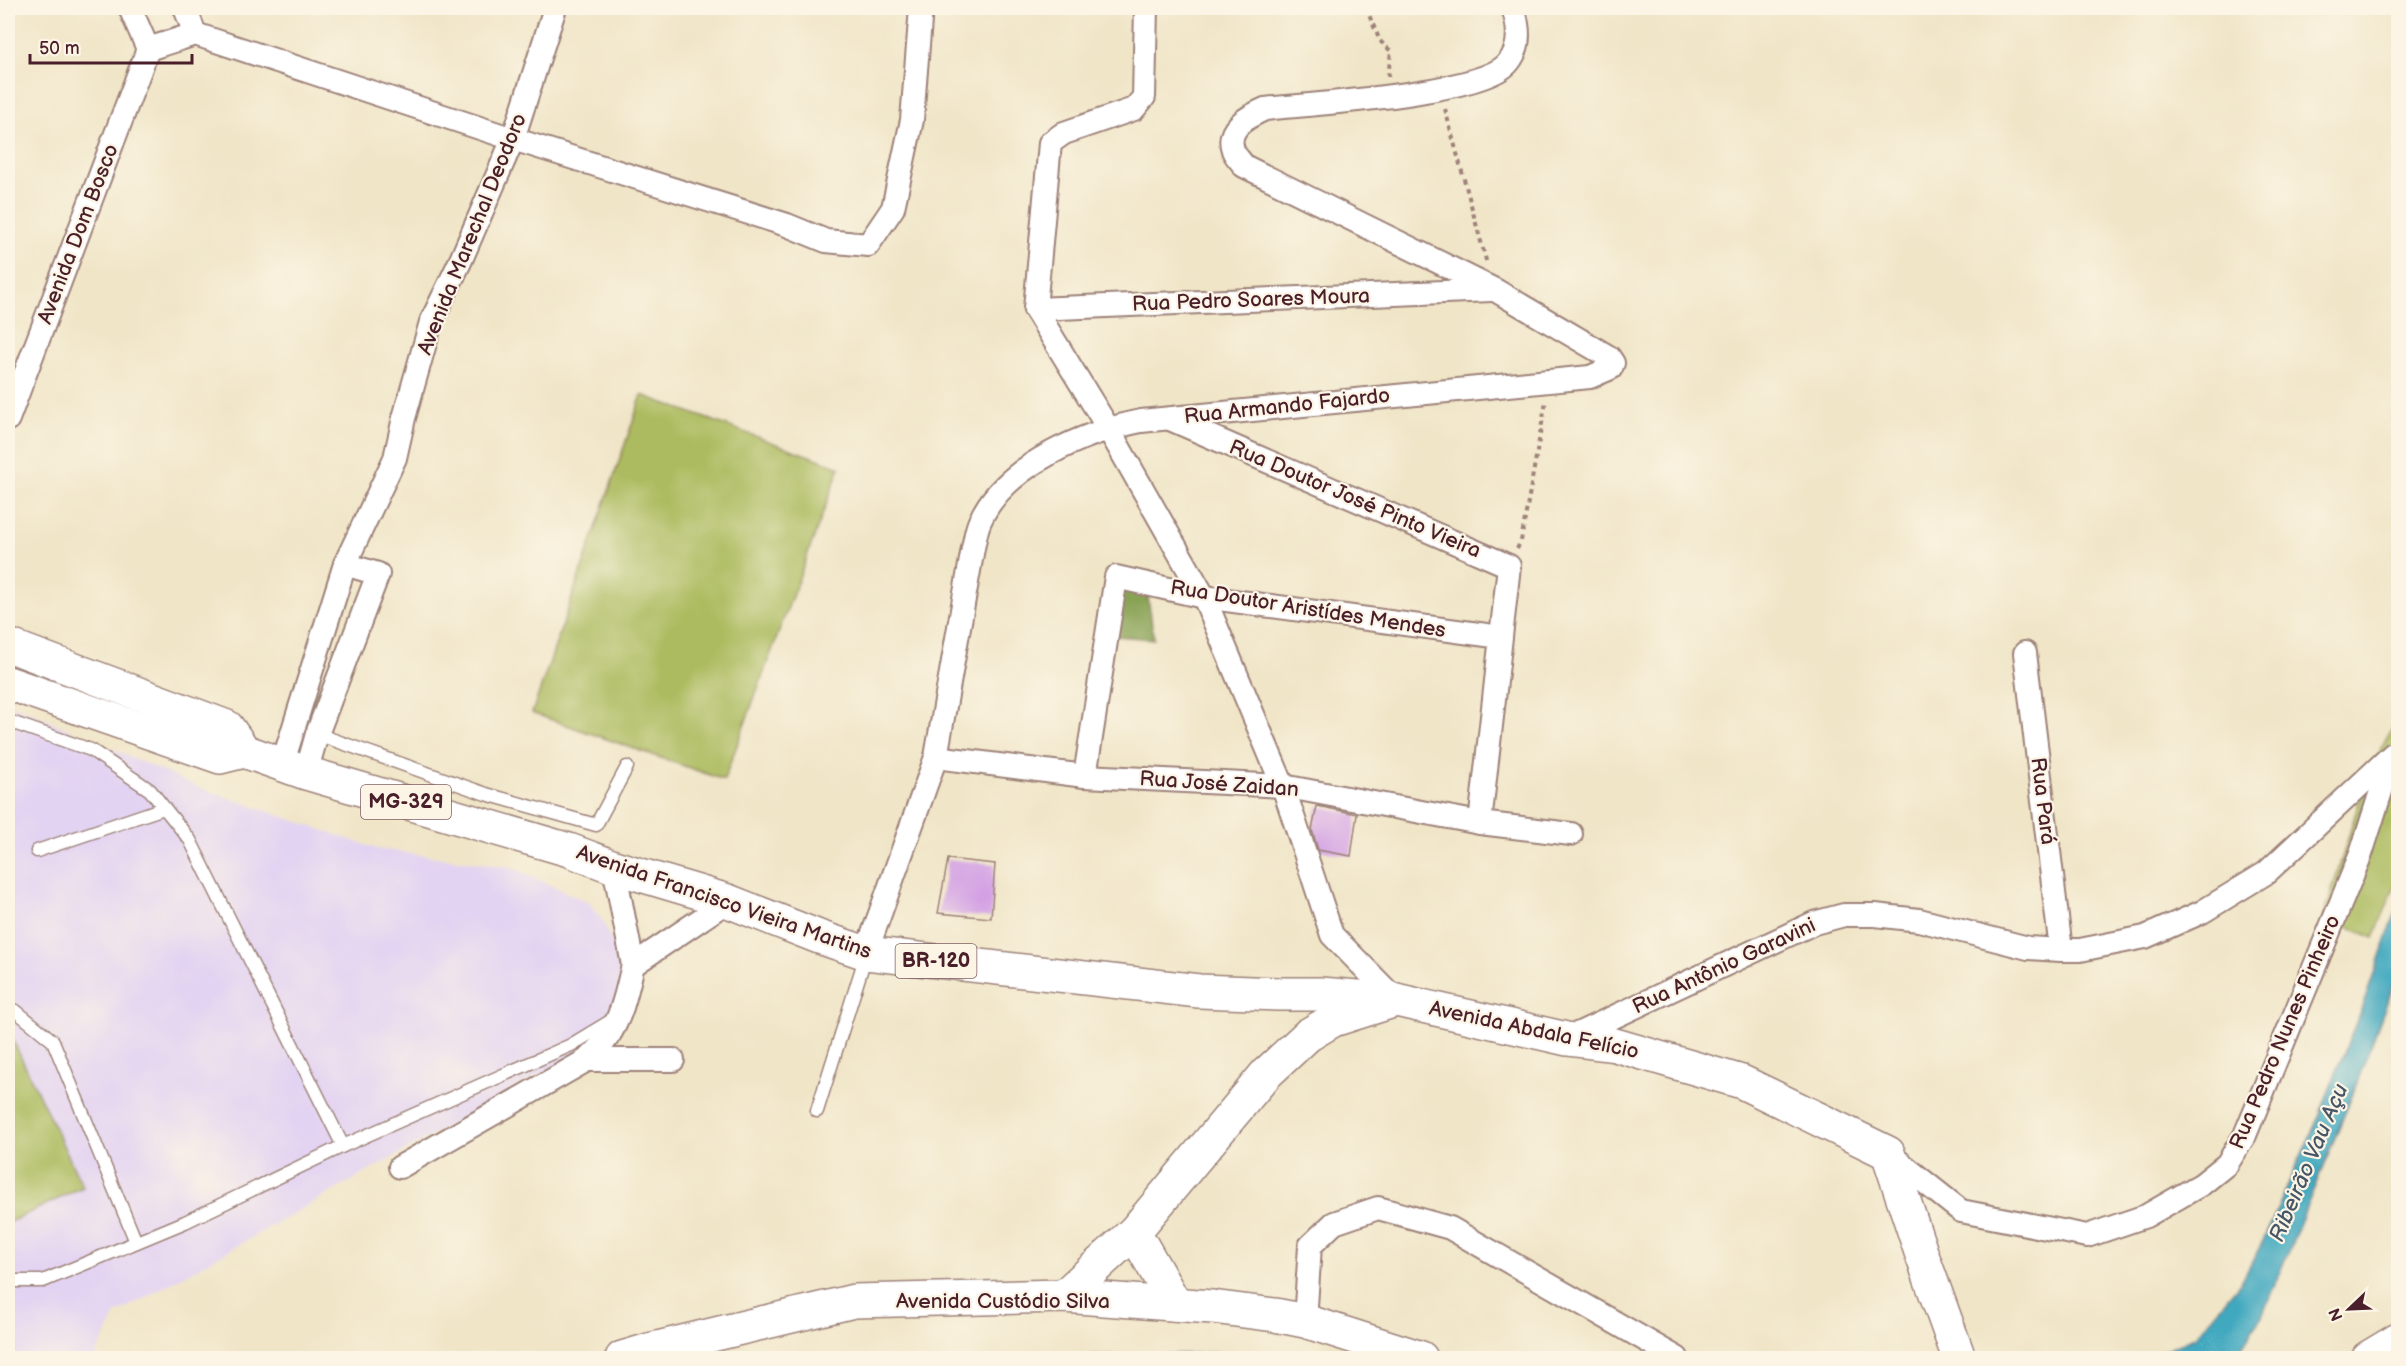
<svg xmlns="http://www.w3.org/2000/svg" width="2406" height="1366" font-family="'Balsamiq Sans',sans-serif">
<rect width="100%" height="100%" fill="#fcf5e5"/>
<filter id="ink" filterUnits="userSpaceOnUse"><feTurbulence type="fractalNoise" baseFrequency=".0167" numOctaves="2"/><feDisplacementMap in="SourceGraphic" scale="12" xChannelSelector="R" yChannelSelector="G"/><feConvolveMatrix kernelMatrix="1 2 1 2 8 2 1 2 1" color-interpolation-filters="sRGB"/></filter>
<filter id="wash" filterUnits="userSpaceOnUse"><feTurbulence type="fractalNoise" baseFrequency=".008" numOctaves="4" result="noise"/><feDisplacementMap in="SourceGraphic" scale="24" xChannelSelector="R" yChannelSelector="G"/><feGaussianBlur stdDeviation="1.35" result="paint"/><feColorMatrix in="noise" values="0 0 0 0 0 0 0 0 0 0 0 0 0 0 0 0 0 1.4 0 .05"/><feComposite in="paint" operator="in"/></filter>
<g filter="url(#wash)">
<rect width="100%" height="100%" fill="#f0e5c7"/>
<path fill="#e3d3f2" d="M10,704L200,788L377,849L510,867L588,902L604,923L615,950L623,985L612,1010L590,1046L116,1314L94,1358H8V710Z"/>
<g fill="#acbb5e" stroke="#7b6d44" stroke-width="1.5">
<path d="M642,395L840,467L724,780L532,713Z"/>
<path d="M2398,718V877L2374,938L2324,917L2368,773Z"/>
<path d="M8,1030L83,1187L8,1223Z"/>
</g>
<path fill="#89a355" stroke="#6a6140" stroke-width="1.5" d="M1118,585L1147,591L1154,639L1116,636Z"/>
<g fill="#3fa8bf" stroke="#446475" stroke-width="1.5">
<path d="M2398,906V973L2352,1096L2261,1318L2239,1352L2225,1358H2133L2169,1349L2196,1336L2243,1279L2264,1239L2319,1116L2364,1002Z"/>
<path d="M1218,1353L1240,1358H1044Z"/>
</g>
<g id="blocks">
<g fill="#d3a1e4">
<path d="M1317,806L1357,814L1351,856L1318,850L1312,830Z"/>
<path d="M948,859L995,864L991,918L938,913Z"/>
</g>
</g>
</g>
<g filter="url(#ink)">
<use href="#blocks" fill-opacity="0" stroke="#9d8279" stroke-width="1.5"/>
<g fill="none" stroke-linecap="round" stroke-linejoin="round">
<defs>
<g id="lane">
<path d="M8,721L91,750L150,790L190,840L343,1146"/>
<path d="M317,734L486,794L596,825L627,767"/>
<path d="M37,851L164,808"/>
<path d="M8,1010L16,1011L53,1041L136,1242"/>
<path d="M817,1111L866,955"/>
<path d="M8,1278L12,1281H43L185,1222L343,1146L571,1045L614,1019"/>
</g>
<g id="street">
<path d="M130,8L148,49"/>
<path d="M195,34L513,139L787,225L826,241L868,245L893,208L912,120L921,8"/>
<path d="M148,49L195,34L185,8"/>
<path d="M1035,309L1050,143L1064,133L1134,109L1144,97L1146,8"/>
<path d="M8,419L148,49"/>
<path d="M1170,419L1509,566L1480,823"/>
<path d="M2025,653L2061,950"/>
<path d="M936,757L1085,776L1283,786L1480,823L1571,834"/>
<path d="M282,765L345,564L395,458L404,418L431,322L460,262L513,139L555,8"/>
<path d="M306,773L317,734L378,574L345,564"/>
<path d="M1085,776L1116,577L1204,597L1501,637"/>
<path d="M614,867L633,965L728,901"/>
<path d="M866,953L936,757L973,548C975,540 976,529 980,521C1004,465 1086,432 1141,421L1590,377L1611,368L1613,363L1609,357L1495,290L1244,166C1241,161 1234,155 1233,150C1225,128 1249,116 1265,109C1312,104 1479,94 1507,64C1522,48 1519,26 1513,8"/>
<path d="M1396,1000L1332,935L1283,786L1204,597L1108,428L1035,309L1492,290"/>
<path d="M1569,1038L1814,923L1844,915H1875L1919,920L2028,948L2061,950H2080L2145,937L2202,912L2266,873L2393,754"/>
<path d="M587,1060H673"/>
<path d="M1888,1153L1961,1211L2087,1236L2146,1216L2202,1184L2227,1164L2245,1135L2361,854L2391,760"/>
<path d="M400,1167L587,1060C593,1053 602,1046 607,1038C622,1017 627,990 633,965"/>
<path d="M1305,1321L1310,1246L1334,1223L1378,1208L1450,1228L1677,1358"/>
</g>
<g id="secondary">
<path d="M1134,1232L1175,1304"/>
<path d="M1064,1296L1134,1232L1266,1074L1308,1035L1333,1020L1396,1000"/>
<path d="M622,1358L649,1350L854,1301L1064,1296L1212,1307L1275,1315L1305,1321L1421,1358"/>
</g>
<g id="primary">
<path d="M8,645L227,727L244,751"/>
<path d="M8,683L220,757L244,751L306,773L569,850L614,867L728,901L819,937L866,953L1199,991L1279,994H1320L1396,1000L1567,1039L1615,1045L1742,1082L1888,1153L1922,1255L1959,1358"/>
<path d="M2368,1358L2398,1340"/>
</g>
</defs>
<use href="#lane" stroke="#9d8279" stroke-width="15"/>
<use href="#street" stroke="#9d8279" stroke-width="26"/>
<use href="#secondary" stroke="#9d8279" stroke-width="36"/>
<use href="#primary" stroke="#9d8279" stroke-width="36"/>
<g stroke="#9d8279" stroke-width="4" stroke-dasharray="4.5 4.5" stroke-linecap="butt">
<path d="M1366,8L1380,41L1391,51L1388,77"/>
<path d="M1445,109L1487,264"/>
<path d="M1517,549L1521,541L1546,401"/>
</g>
<use href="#lane" stroke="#fff" stroke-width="12"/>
<use href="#street" stroke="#fff" stroke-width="22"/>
<use href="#secondary" stroke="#fff" stroke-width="33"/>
<use href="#primary" stroke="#fff" stroke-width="33"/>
</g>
</g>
<g text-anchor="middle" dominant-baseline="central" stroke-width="4.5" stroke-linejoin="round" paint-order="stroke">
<g fill="#fcf5e5" stroke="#7f5f63" stroke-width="1.5">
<rect x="361" y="785" width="90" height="34" rx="4.5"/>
<rect x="895.5" y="944" width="81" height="34" rx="4.5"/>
</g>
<g font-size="20" font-weight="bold" fill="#4a1f2b">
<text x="406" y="802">MG-329</text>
<text x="936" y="961">BR-120</text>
</g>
<g font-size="21" fill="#4a1f2b" stroke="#fcf5e5">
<text transform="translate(78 234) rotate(-69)">Avenida Dom Bosco</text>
<text transform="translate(472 234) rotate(-68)">Avenida Marechal Deodoro</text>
<text transform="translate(1251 300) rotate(-2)">Rua Pedro Soares Moura</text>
<text transform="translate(1287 406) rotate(-6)">Rua Armando Fajardo</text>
<text transform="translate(1355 499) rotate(23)">Rua Doutor José Pinto Vieira</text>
<text transform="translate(1308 609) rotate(9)">Rua Doutor Aristídes Mendes</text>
<text transform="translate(1219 784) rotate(4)">Rua José Zaidan</text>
<text transform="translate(2043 801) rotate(83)">Rua Pará</text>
<text transform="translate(724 902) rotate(19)">Avenida Francisco Vieira Martins</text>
<text transform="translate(1724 966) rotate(-25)">Rua Antônio Garavini</text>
<text transform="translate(1534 1030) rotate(12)">Avenida Abdala Felício</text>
<text transform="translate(2285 1032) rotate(-67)">Rua Pedro Nunes Pinheiro</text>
<text x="1003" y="1301">Avenida Custódio Silva</text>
</g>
<g font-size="22" font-style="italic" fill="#465666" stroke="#fcf5e5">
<text transform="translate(2309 1163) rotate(-67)">Ribeirão Vau Açu</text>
</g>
</g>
<rect width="2406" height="1366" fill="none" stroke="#fcf5e5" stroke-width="30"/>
<g transform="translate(2349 1309) rotate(247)" stroke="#fcf5e5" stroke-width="4.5" paint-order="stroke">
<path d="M0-4.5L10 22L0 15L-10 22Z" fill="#4a1f2b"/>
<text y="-9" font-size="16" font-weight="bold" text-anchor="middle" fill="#4a1f2b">N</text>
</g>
<path d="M30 54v9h162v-9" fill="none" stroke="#4a1f2b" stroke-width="3"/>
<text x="39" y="54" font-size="18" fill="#4a1f2b" stroke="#fcf5e5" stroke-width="4.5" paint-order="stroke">50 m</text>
</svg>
